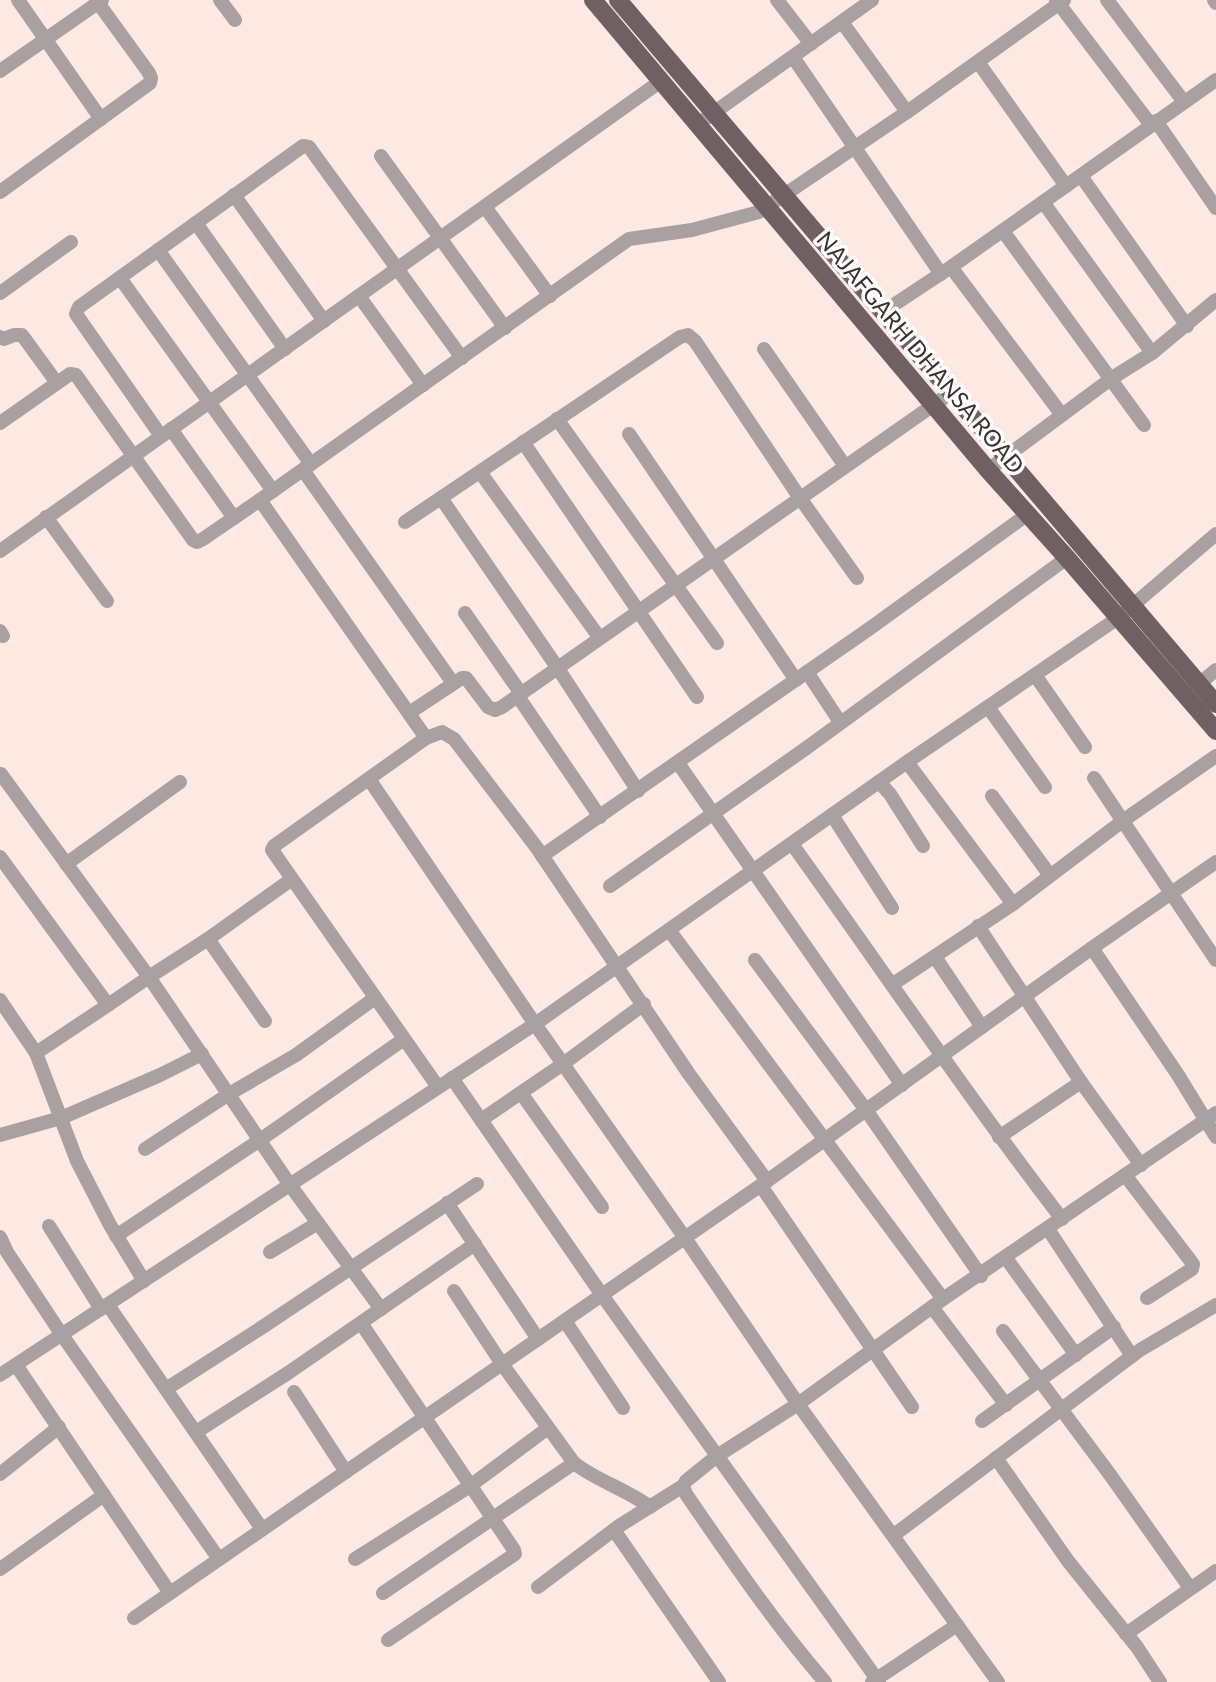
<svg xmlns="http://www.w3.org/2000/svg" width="1216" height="1682" font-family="Lato,sans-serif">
<rect width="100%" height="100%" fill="#fde9e2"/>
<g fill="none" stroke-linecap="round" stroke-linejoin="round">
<g stroke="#a9a0a2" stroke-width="14">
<path d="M18,0L101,119"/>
<path d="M220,0L235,20"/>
<path d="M777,0L811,44"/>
<path d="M1056,0L1151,125"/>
<path d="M1107,0L1184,102"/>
<path d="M1214,0L1216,3"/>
<path d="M842,22L907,112"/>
<path d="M793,57L941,274"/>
<path d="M978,62L1066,186"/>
<path d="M0,71L102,0"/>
<path d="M1156,121L1216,208"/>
<path d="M698,124L872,0"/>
<path d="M381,156L505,328"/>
<path d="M1081,176L1187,326"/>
<path d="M0,192L150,83L151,78L149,73L96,0"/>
<path d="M234,195L324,321"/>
<path d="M1043,202L1152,353"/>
<path d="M485,207L550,296"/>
<path d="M196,223L285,349"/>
<path d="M1003,231L1144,425"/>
<path d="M158,250L311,464"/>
<path d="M951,267L1062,415"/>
<path d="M120,278L273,491"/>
<path d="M0,293L71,242"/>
<path d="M359,296L423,385"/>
<path d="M883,312L951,267L1216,80"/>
<path d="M0,337L4,339L14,335H22L57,383"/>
<path d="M764,349L845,466"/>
<path d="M557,419L717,643"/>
<path d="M0,423L70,374L76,375L193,540L197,542L203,539L260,500"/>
<path d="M171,429L234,518"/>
<path d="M629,434L796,680"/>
<path d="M161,436L76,314L79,307L303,146L309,147L462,358"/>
<path d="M523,442L697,697"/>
<path d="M303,470L453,683"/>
<path d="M988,470L1112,378L1152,353L1216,300"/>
<path d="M480,472L599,637"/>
<path d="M441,498L557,667L638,791"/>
<path d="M46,517L107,601"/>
<path d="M405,522L680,337L688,335L695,341L800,498L857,578"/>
<path d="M0,551L661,81"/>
<path d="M465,613L520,692"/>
<path d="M0,631L3,636"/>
<path d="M807,672L840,722"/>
<path d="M1035,675L1085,747"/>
<path d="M1199,684L1216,670"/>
<path d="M517,695L600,817"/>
<path d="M988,707L1045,787"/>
<path d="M409,713L462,678H466L488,707L495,710L502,707L952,392"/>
<path d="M426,738L442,732L454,739L537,848L689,1074L767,1181"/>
<path d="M907,762L1013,904"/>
<path d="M678,763L902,1085"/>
<path d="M1,774L149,977L108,1005"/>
<path d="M1094,778L1216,960"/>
<path d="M369,779L535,1024L685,1238L798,1404L998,1682"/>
<path d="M879,782L890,794L923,846"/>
<path d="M992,796L1049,874"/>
<path d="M832,815L892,908"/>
<path d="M792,844C882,969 968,1097 1062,1219"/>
<path d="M542,856L869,629L1028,514"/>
<path d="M0,857L108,1005L36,1053"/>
<path d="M66,864L180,782"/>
<path d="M292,879L208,939L149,977L290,1185L381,1309"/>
<path d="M610,886L805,749L1067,558"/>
<path d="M978,926L1081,1082L1141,1165"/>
<path d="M669,930L943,1299"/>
<path d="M208,939L265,1021"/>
<path d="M1092,948L1178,1075L1216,1137"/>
<path d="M935,957L982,1027"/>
<path d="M755,960L866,1110L981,1276"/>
<path d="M893,984L1013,904L1124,820L1216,756"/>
<path d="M0,1000L36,1053L77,1161L110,1225L144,1281"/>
<path d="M452,1078L602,1295L879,1682"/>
<path d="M438,1087L272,850L274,846L426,738L260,500L629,239L692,230L759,212L907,112L1064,0"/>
<path d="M521,1093L602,1207"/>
<path d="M481,1120L563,1064L644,1004"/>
<path d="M0,1135L61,1118L160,1075L202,1054"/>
<path d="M999,1137L1081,1082"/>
<path d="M145,1149L229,1094L296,1055L375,998"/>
<path d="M1125,1175L1193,1264L1192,1269L1147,1298"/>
<path d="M761,1186L912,1407"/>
<path d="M447,1203L538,1339"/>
<path d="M49,1226L101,1309"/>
<path d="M1048,1229L1132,1356"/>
<path d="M116,1236L260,1140L404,1039"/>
<path d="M0,1237L7,1252L62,1335L219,1559"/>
<path d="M270,1252L318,1223"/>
<path d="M1006,1258L1076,1355"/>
<path d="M454,1291L502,1364L574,1463C597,1481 626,1489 650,1507"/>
<path d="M108,1305L262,1529"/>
<path d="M932,1307L1006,1405"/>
<path d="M565,1321L623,1408"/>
<path d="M361,1323L514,1550L515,1554L388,1640"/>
<path d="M1003,1331L1111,1476L1190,1588"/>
<path d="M16,1365L170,1593"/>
<path d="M0,1375L535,1024L907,762L1118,618L1216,534"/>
<path d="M166,1389L261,1328L477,1184"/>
<path d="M294,1392L346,1472"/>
<path d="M982,1421L1114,1327"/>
<path d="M196,1432L288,1373L475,1244"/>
<path d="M996,1458L1068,1561L1137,1647L1160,1682"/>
<path d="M0,1474L59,1427"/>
<path d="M614,1530L719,1682"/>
<path d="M894,1535L1140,1350L1216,1305"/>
<path d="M355,1559L470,1486L548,1428"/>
<path d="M0,1569L104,1495"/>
<path d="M538,1587L619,1526L683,1486"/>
<path d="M383,1593L574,1463"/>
<path d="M134,1618L767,1181L1092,948L1216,862"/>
<path d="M1126,1634L1216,1571"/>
<path d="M825,1682C774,1623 730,1558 686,1494L683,1486L686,1481L717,1456L798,1404L943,1299L1216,1113"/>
<path d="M872,1682L957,1625"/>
</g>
<g stroke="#706064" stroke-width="18">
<path d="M593,0L988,470L1067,558L1216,731"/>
<path d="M618,0L1216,704"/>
</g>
</g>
<g text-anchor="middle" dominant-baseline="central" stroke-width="7" stroke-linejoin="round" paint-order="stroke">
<g font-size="23" fill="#39312e" stroke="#fff">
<text transform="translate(921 352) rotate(50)">NAJAFGARH DHANSA ROAD</text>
</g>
</g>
</svg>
